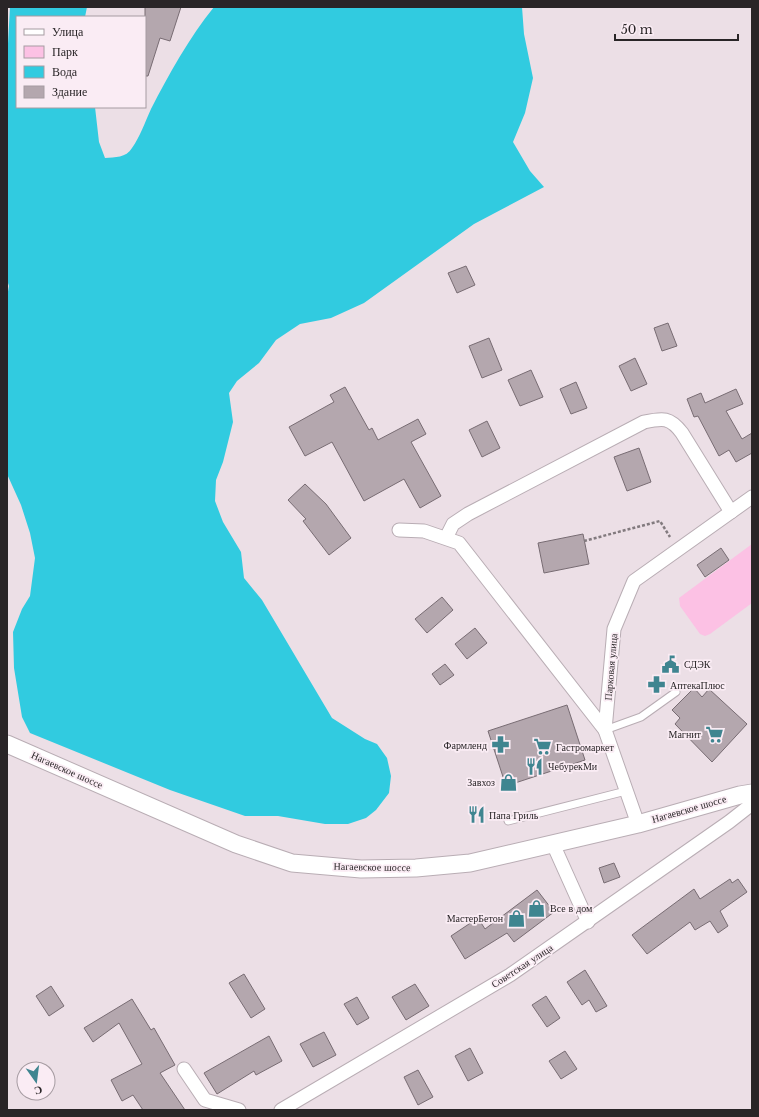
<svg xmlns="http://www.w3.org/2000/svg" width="759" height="1117" font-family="'Libre Baskerville',serif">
<rect width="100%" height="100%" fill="#ecdfe6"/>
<path fill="#fcc1e4" d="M752,544V603L710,634L705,636L700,634L680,606L679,598Z"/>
<path fill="#31cbe0" d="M10,7H87L85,17H17V107H95L99,142L105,158C115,157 126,158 132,148C140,137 145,122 151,109C169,74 189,38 214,7H522L524,34L533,78L525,113L513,142L530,171L544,187L474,224L364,303L331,318L300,324L276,340L259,363L237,381L229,393L233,422L223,462L216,480L215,501L223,522L241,552L244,578L262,600L332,718L365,739L377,744L387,758L391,776L389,793L376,810L366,818L348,824H325L278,816H245L170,790L30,733L22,717L14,668L13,632L22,609L30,596L35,558L30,533L21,505L7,474V297L9,286L7,280V62Z"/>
<g fill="#b4a7ae" stroke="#786c73">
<path d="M145,7H181L170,41L160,38L148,76H145Z"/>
<path d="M466,266L475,285L457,293L448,273Z"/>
<path d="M668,323L677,346L662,351L654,328Z"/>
<path d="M489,338L502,370L482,378L469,346Z"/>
<path d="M635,358L647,384L631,391L619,366Z"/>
<path d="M531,370L543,397L520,406L508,380Z"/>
<path d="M576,382L587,408L571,414L560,389Z"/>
<path d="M345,387L369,430L372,428L378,440L418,419L426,434L411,442L441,496L420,508L404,479L364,501L332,442L305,456L289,427L334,402L330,395Z"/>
<path d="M736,389L743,404L726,411L742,439L752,433V453L736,462L729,450L719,456L698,416L694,417L687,399L701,393L705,403Z"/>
<path d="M487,421L500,448L482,457L469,430Z"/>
<path d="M639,448L651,482L627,491L614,457Z"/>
<path d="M305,484L326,504L351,538L329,555L303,521L306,519L288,500Z"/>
<path d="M583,534L589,564L544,573L538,543Z"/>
<path d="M721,548L729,560L705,577L697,565Z"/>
<path d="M442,597L453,610L427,633L415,619Z"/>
<path d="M475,628L487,643L467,659L455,644Z"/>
<path d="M445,664L454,675L440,685L432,674Z"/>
<path d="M694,688L702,697L709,689L747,724L712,762L675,724L680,718L672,710Z"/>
<path d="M567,705L585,760L506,786L488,731Z"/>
<path d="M614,863L620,877L604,883L599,868Z"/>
<path d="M730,879L732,883L738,879L747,892L720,911L728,926L718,933L710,921L695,930L690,922L647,954L632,935L694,889L700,899Z"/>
<path d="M537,890L554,912L514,942L507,933L465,959L451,936L478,918L485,929Z"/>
<path d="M585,970L607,1006L596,1012L589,1000L582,1005L567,982Z"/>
<path d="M244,974L265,1009L251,1018L229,983Z"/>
<path d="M415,984L429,1006L406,1020L392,997Z"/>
<path d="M51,986L64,1006L49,1016L36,996Z"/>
<path d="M546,996L560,1018L547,1027L532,1005Z"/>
<path d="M357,997L369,1018L357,1025L344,1004Z"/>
<path d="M132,999L151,1030L154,1028L175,1065L160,1073L185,1110H143L133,1095L122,1101L111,1080L142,1064L119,1023L93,1042L84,1028Z"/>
<path d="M324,1032L336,1055L313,1067L300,1044Z"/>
<path d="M269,1036L282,1061L256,1075L254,1071L217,1094L204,1073Z"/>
<path d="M470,1048L483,1073L468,1081L455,1056Z"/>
<path d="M565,1051L577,1069L561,1079L549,1061Z"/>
<path d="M418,1070L433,1097L418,1105L404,1077Z"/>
</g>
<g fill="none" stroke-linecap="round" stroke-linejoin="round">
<defs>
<g id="service">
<path d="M605,730L641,717L676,692"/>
<path d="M508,821L626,791"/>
</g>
<g id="minor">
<path d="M399,530L424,531L459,543L605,730"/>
<path d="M446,538L453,524L468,514L644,422C663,418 670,417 682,433L731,512"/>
<path d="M638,824L605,730L614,629L634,581L752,497"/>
<path d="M553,844L588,922"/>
<path d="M184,1069L205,1100L239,1110"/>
<path d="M281,1110L510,975L729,822L752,804"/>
</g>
<path id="tertiary" d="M7,744L236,844L292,863L361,869L416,868L470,863L638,824L740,795L752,793"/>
</defs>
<use href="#service" stroke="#b9adb4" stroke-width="9"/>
<use href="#minor" stroke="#b9adb4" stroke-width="15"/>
<use href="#tertiary" stroke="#b9adb4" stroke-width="19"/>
<path stroke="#827a7e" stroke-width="2.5" stroke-dasharray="3 2" stroke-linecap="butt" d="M584,541L660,521L670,537"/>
<use href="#service" stroke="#fff" stroke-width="7"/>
<use href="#minor" stroke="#fff" stroke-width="13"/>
<use href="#tertiary" stroke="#fff" stroke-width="17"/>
</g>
<defs>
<symbol id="civic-bare" viewBox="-9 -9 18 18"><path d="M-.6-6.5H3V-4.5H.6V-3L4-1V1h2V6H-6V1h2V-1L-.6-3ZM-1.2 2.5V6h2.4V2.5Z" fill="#3f8590" stroke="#faecf4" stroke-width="2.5" paint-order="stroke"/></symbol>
<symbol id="pharmacy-bare" viewBox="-9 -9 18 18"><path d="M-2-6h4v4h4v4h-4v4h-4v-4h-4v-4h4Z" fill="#3f8590" stroke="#faecf4" stroke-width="2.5" paint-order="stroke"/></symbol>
<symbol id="supermarket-bare" viewBox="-9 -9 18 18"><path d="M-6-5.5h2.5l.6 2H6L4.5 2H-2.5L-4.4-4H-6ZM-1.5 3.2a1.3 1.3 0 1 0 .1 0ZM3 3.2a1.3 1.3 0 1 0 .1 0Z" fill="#3f8590" stroke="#faecf4" stroke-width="2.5" paint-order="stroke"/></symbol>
<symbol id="restaurant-bare" viewBox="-9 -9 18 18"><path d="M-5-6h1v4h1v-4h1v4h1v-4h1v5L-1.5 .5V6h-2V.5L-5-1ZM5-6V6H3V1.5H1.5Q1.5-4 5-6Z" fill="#3f8590" stroke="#faecf4" stroke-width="2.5" paint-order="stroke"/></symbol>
<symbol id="shop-bare" viewBox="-9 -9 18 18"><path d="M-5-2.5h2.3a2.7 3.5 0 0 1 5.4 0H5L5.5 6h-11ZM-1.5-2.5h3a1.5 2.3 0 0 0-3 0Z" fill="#3f8590" stroke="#faecf4" stroke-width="2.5" paint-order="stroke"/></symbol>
</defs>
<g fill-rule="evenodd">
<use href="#civic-bare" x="658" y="652" width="25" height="25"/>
<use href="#pharmacy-bare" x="644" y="672" width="25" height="25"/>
<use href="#supermarket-bare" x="702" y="722" width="25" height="25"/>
<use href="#pharmacy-bare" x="488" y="732" width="25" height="25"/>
<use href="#supermarket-bare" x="530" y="734" width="25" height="25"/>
<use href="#restaurant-bare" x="522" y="754" width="25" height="25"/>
<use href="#shop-bare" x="496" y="770" width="25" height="25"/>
<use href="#restaurant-bare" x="464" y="802" width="25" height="25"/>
<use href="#shop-bare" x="524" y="896" width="25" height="25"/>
<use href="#shop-bare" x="504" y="906" width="25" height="25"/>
</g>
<g text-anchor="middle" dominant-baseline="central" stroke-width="3.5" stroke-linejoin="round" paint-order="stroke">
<g font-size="10" fill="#292527" stroke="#faecf4" text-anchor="start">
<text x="684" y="664">СДЭК</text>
<text x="670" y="685">АптекаПлюс</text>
<text x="701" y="734" text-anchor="end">Магнит</text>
<text x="487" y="745" text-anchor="end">Фармленд</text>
<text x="556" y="747">Гастромаркет</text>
<text x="548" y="766">ЧебурекМи</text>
<text x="495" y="782" text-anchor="end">Завхоз</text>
<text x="489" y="815">Папа Гриль</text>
<text x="550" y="908">Все в дом</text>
<text x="503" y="918" text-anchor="end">МастерБетон</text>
</g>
<g font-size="10" fill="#292527" stroke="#faecf4">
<text transform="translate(611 667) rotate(-85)">Парковая улица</text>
<text transform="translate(67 770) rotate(24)">Нагаевское шоссе</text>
<text transform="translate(689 809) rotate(-16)">Нагаевское шоссе</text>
<text transform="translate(372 867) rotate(1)">Нагаевское шоссе</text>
<text transform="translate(522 966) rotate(-33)">Советская улица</text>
</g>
</g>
<rect width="759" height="1117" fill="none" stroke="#292527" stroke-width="16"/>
<rect x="16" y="16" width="130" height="92" fill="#faecf4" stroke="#a69ca2"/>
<rect x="24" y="29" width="20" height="6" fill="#ffffff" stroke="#a69ca2"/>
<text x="52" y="36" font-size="12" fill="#292527">Улица</text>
<rect x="24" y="46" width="20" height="12" fill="#fcc1e4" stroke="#a69ca2"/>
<text x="52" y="56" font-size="12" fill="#292527">Парк</text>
<rect x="24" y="66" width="20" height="12" fill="#31cbe0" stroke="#a69ca2"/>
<text x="52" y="76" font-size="12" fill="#292527">Вода</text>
<rect x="24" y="86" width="20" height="12" fill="#b4a7ae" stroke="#a69ca2"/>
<text x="52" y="96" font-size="12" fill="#292527">Здание</text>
<g transform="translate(36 1081) rotate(166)"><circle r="19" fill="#faecf4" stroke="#a69ca2"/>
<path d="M0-3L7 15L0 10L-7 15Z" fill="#3f8590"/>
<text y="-6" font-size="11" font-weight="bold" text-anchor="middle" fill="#292527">С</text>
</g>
<path d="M615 34v6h123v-6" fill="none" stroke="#292527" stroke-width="2"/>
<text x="621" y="34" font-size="12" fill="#292527" stroke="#faecf4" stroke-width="3" paint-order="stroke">50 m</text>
</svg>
